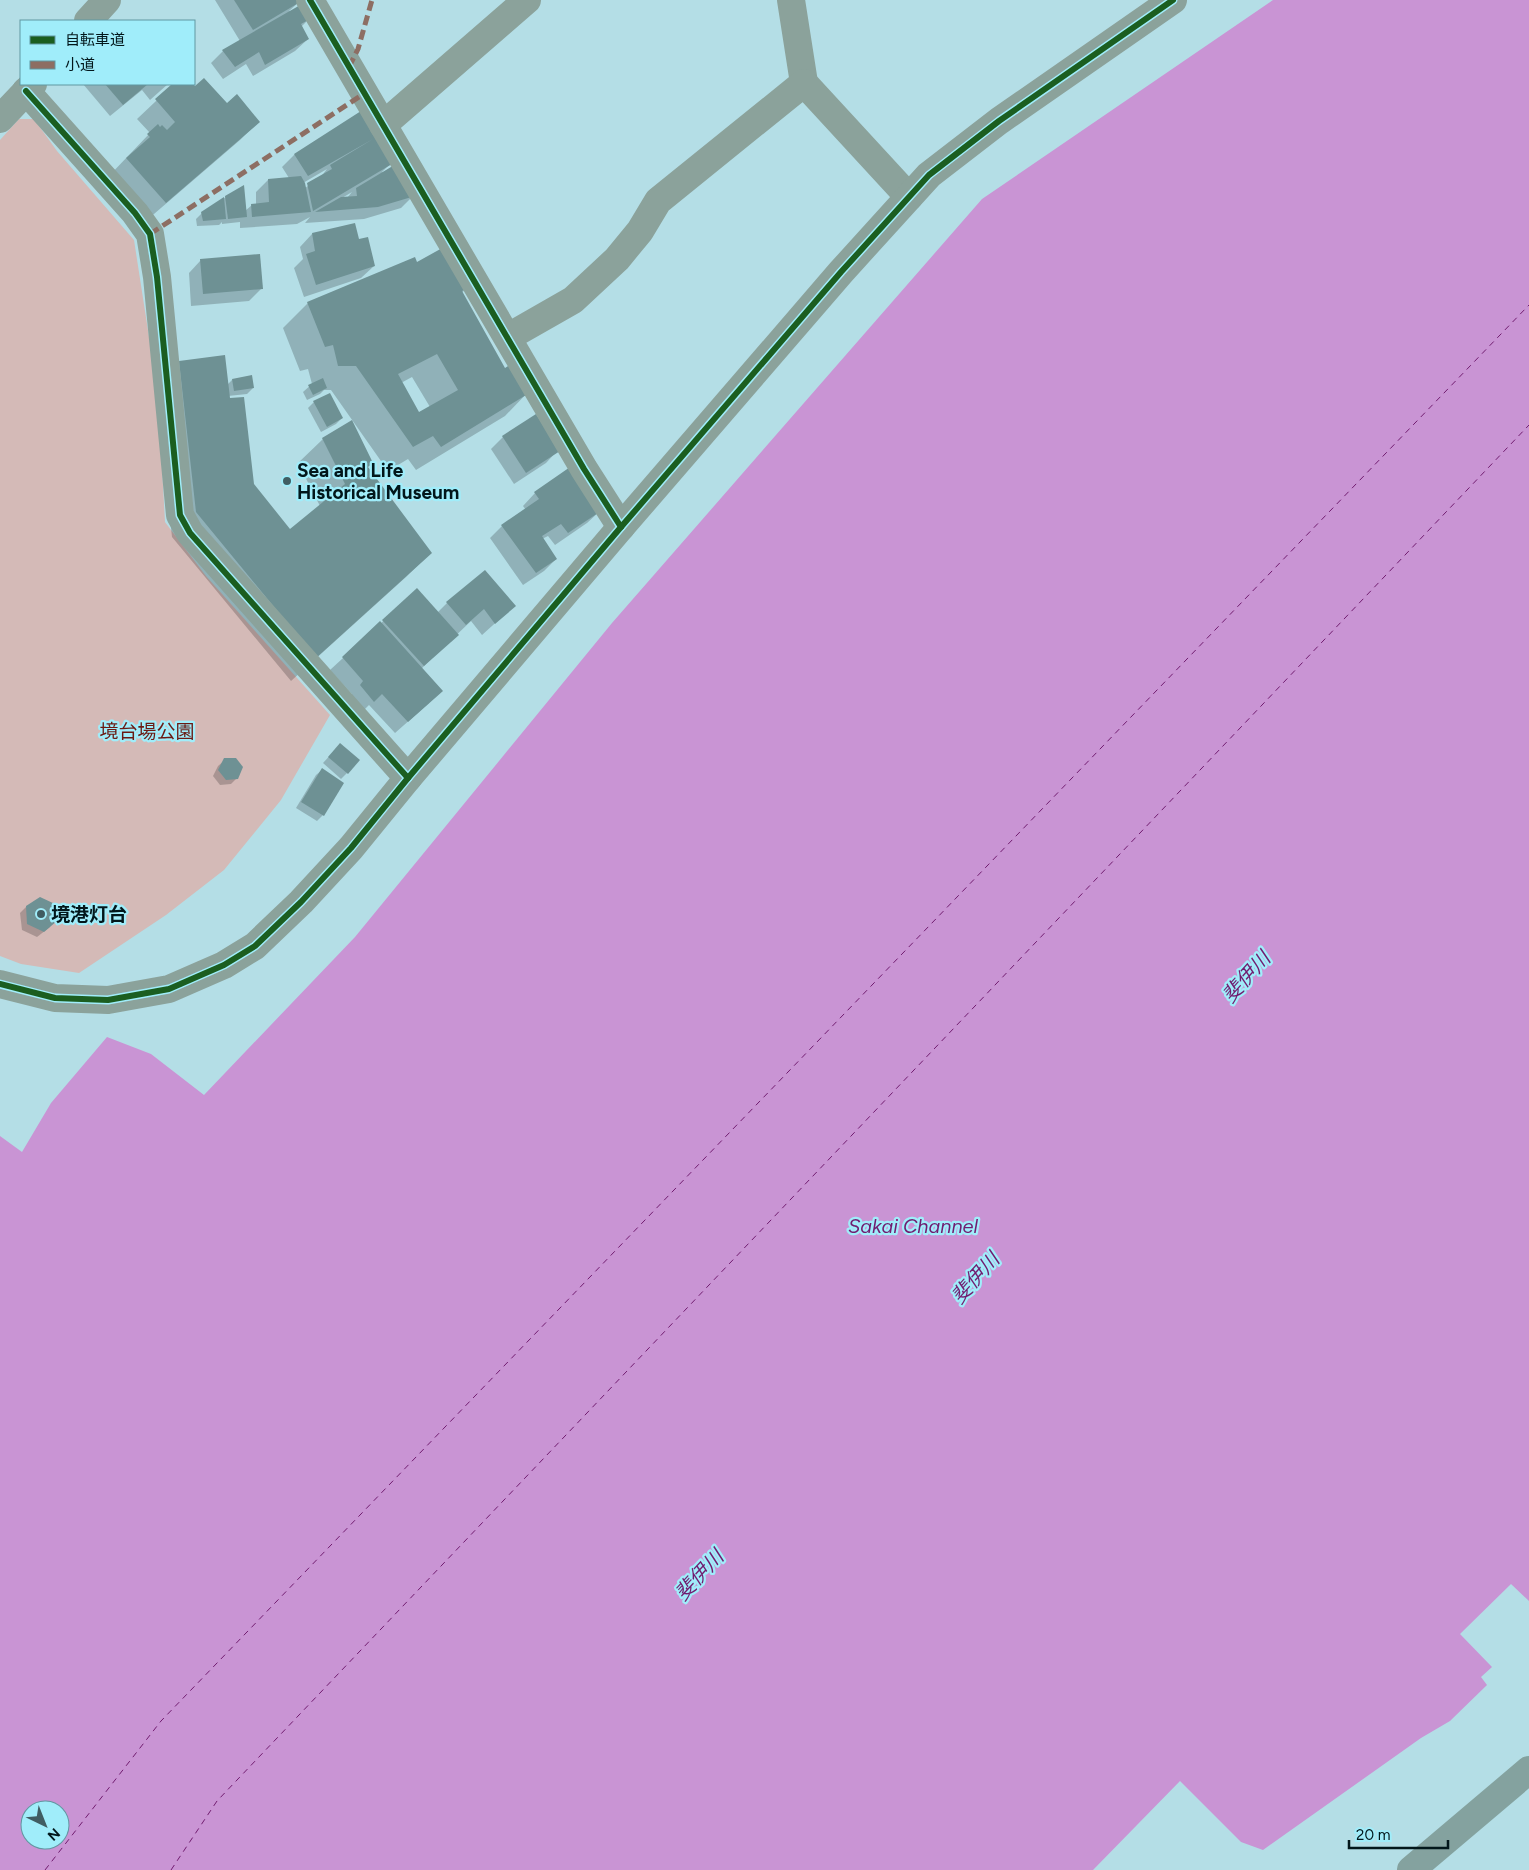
<svg xmlns="http://www.w3.org/2000/svg" width="1529" height="1870" font-family="Figtree,'Noto Sans JP',sans-serif">
<rect width="100%" height="100%" fill="#b4dee6"/>
<path fill="#d4bab7" d="M19,119H34L57,151L134,240L158,395L165,522L206,576L330,715L281,800L224,870L166,915L79,973L21,964L0,956V140Z"/>
<path fill="#c994d4" fill-rule="evenodd" d="M1273,0H1529V1601L1511,1584L1460,1634L1492,1667L1481,1677L1487,1685L1450,1721L1421,1738L1263,1850L1241,1842L1180,1781L1093,1870H0V1136L22,1152L51,1103L107,1037L151,1054L204,1095L355,937L612,623L982,199ZM30,1810H60V1840H30Z"/>
<g fill="#0003" fill-rule="evenodd">
<path d="M215,0H298L299,2L289,11L309,19L301,27L308,39L295,51L253,76L246,64L223,79L211,63L223,51L240,41Z"/>
<path d="M83,84H168L150,100L142,90L110,116Z"/>
<path d="M174,84H192L195,88L258,122L240,140L147,220L108,177L150,133L137,119Z"/>
<path d="M360,113L390,164L382,172L413,196L401,208L364,219L305,223L310,217L297,224L240,228V222L222,224V222L219,225L197,226L196,219L202,213L226,197L245,211L252,205L256,204V192L268,180L289,178L282,167L294,155ZM327,169L320,178L305,188L303,183ZM352,192L347,198H342Z"/>
<path d="M312,234L358,241L374,266L361,278L304,297L294,268L303,259L300,247Z"/>
<path d="M201,260L261,289L249,301L191,306L189,273Z"/>
<path d="M417,264L466,288L462,293L504,370L529,391L505,416L416,470L408,459L388,471L331,390H324L320,394L307,400L303,392L312,384L308,369L300,371L283,328L308,303ZM412,377L430,407L419,414L401,383Z"/>
<path d="M179,362L227,385L232,380L253,388L247,394L228,396L253,485L290,531L320,506L298,463L323,439L366,468L430,553L406,577L291,681L172,537L155,387Z"/>
<path d="M314,402L342,418L336,424L321,432L308,408Z"/>
<path d="M503,437L558,450L546,463L514,484L491,449Z"/>
<path d="M535,493L600,511L587,523L555,545L548,536L542,539L556,559L544,571L523,585L490,538L502,526L526,510L523,506Z"/>
<path d="M417,590L437,613L447,603L514,606L482,635L471,621L421,669L429,703L395,733L369,705L361,713L348,698L352,694L330,670Z"/>
<path d="M334,751L347,773L341,779L323,763Z"/>
<path d="M225,760L237,778L231,784L220,785L213,776L218,766Z"/>
<path d="M322,770L323,815L317,821L296,808L316,775Z"/>
<path d="M26,907L50,927L37,937L22,930L20,913Z"/>
</g>
<g fill="none" stroke-linecap="round" stroke-linejoin="round">
<g stroke="#711c6f" stroke-width="1" stroke-dasharray="6 5" stroke-linecap="butt">
<path d="M45,1870L161,1721L1529,305"/>
<path d="M171,1870L217,1801L1529,425"/>
</g>
</g>
<g fill="#6e9194" fill-rule="evenodd">
<path d="M234,0H299L300,2L253,30Z"/>
<path d="M302,4L310,19L301,24L309,39L265,65L259,52L235,67L222,50Z"/>
<path d="M204,78L227,103L237,94L260,122L166,203L126,158L150,137L147,134L158,124L160,127L162,125L167,130L175,122L155,99L172,84H193L195,86Z"/>
<path d="M105,84H148L123,105Z"/>
<path d="M361,111L392,164L313,211L307,183L332,169L330,165L373,139L308,176L294,154Z"/>
<path d="M396,164L415,196L378,207L315,212L341,197L357,196L356,188Z"/>
<path d="M301,176L305,183L311,212L252,217L251,204L269,202L268,179Z"/>
<path d="M244,185L247,217L228,219L225,196Z"/>
<path d="M224,197L226,219L203,221L201,212Z"/>
<path d="M355,223L359,239L368,237L375,266L316,285L306,254L315,251L312,233Z"/>
<path d="M444,247L468,288L462,291L505,368L514,362L531,392L441,447L433,436L413,447L356,366H338L333,345L325,347L307,302L415,257L417,262ZM437,354L458,390L419,412L398,374Z"/>
<path d="M260,254L263,289L203,294L200,259Z"/>
<path d="M225,355L230,398L244,397L254,484L290,529L345,484L322,438L352,420L373,463L368,467L432,553L316,658L196,512L179,361Z"/>
<path d="M252,375L254,388L234,391L232,379Z"/>
<path d="M323,378L327,388L313,395L308,385Z"/>
<path d="M330,393L343,418L327,427L313,401Z"/>
<path d="M536,414L560,451L526,473L502,436Z"/>
<path d="M573,465L601,511L568,533L561,524L542,536L557,559L536,573L501,525L539,499L534,492Z"/>
<path d="M485,570L516,606L495,624L484,609L466,625L446,602Z"/>
<path d="M417,588L459,635L424,666L382,620Z"/>
<path d="M380,621L443,691L408,722L382,694L374,702L360,685L363,681L342,657Z"/>
<path d="M340,743L360,760L348,774L328,757Z"/>
<path d="M224,758H236L243,767L238,779L226,780L218,770Z"/>
<path d="M322,768L344,783L324,816L301,802Z"/>
<path d="M40,897L55,904L57,921L44,932L27,924L26,906Z"/>
</g>
<g fill="none" stroke-linecap="round" stroke-linejoin="round">
<g stroke="#8ba29b" stroke-width="28">
<path d="M310,0L584,469L621,527"/>
<path d="M791,0L804,83"/>
<path d="M88,21L107,0"/>
<path d="M26,91L135,213L150,234L157,277L180,515L190,533L408,778"/>
<path d="M0,119L33,84"/>
<path d="M383,125L527,0"/>
<path d="M508,337L573,300L617,259L640,231L658,201L804,83L909,197"/>
</g>
<path stroke="#8ba29b" stroke-width="28" d="M0,984L55,998L108,1000L169,989L224,965L255,946L301,902L351,848L408,778L621,527L841,272L929,175L999,121L1173,0"/>
<path stroke="#84a29f" stroke-width="28" d="M1411,1870L1529,1770"/>
<g stroke="#8d6e63" stroke-width="5" stroke-dasharray="10 5" stroke-linecap="butt">
<path d="M349,67L358,49L372,0"/>
<path d="M150,234L365,93"/>
</g>
<defs>
<g id="cycleway">
<path d="M310,0L584,469L621,527"/>
<path d="M26,91L135,213L150,234L157,277L180,515L190,533L408,778"/>
<path d="M0,984L55,998L108,1000L169,989L224,965L255,946L301,902L351,848L408,778L621,527L841,272L929,175L999,121L1173,0"/>
</g>
</defs>
<use href="#cycleway" stroke="#a0edfa" stroke-width="9"/>
<use href="#cycleway" stroke="#1b5e20" stroke-width="6"/>
</g>
<g fill="#405d62" stroke="#a0edfa" stroke-width="2">
<circle cx="287" cy="481" r="5"/>
<circle cx="41" cy="914" r="5"/>
</g>
<g text-anchor="middle" dominant-baseline="central" stroke-width="4.5" stroke-linejoin="round" paint-order="stroke">
<g font-size="19" font-weight="bold" fill="#02171b" stroke="#a0edfa" text-anchor="start">
<text x="297" y="470">Sea and Life<tspan x="297" dy="22">Historical Museum</tspan></text>
<text x="51" y="914">境港灯台</text>
</g>
<g font-size="19" fill="#6b1a13" stroke="#a0edfa">
<text x="147" y="731">境台場公園</text>
</g>
<g font-size="20" font-style="italic" fill="#711c6f" stroke="#a0edfa">
<text transform="translate(1246 977) rotate(-48)">斐伊川</text>
<text x="913" y="1226">Sakai Channel</text>
<text transform="translate(975 1278) rotate(-48)">斐伊川</text>
<text transform="translate(699 1575) rotate(-47)">斐伊川</text>
</g>
</g>
<rect x="20" y="20" width="175" height="65" fill="#a0edfa" stroke="#6197a1"/>
<rect x="30" y="36" width="25" height="8" fill="#1b5e20" stroke="#6197a1"/>
<text x="65" y="45" font-size="15" fill="#02171b">自転車道</text>
<rect x="30" y="61" width="25" height="8" fill="#8d6e63" stroke="#6197a1"/>
<text x="65" y="70" font-size="15" fill="#02171b">小道</text>
<g transform="translate(45 1825) rotate(137)"><circle r="24" fill="#a0edfa" stroke="#6197a1"/>
<path d="M0-4L9 19L0 12L-9 19Z" fill="#405d62"/>
<text y="-8" font-size="14" font-weight="bold" text-anchor="middle" fill="#02171b">N</text>
</g>
<path d="M1349 1840v8h99v-8" fill="none" stroke="#02171b" stroke-width="2.5"/>
<text x="1356" y="1840" font-size="15" fill="#02171b" stroke="#a0edfa" stroke-width="4" paint-order="stroke">20 m</text>
</svg>
